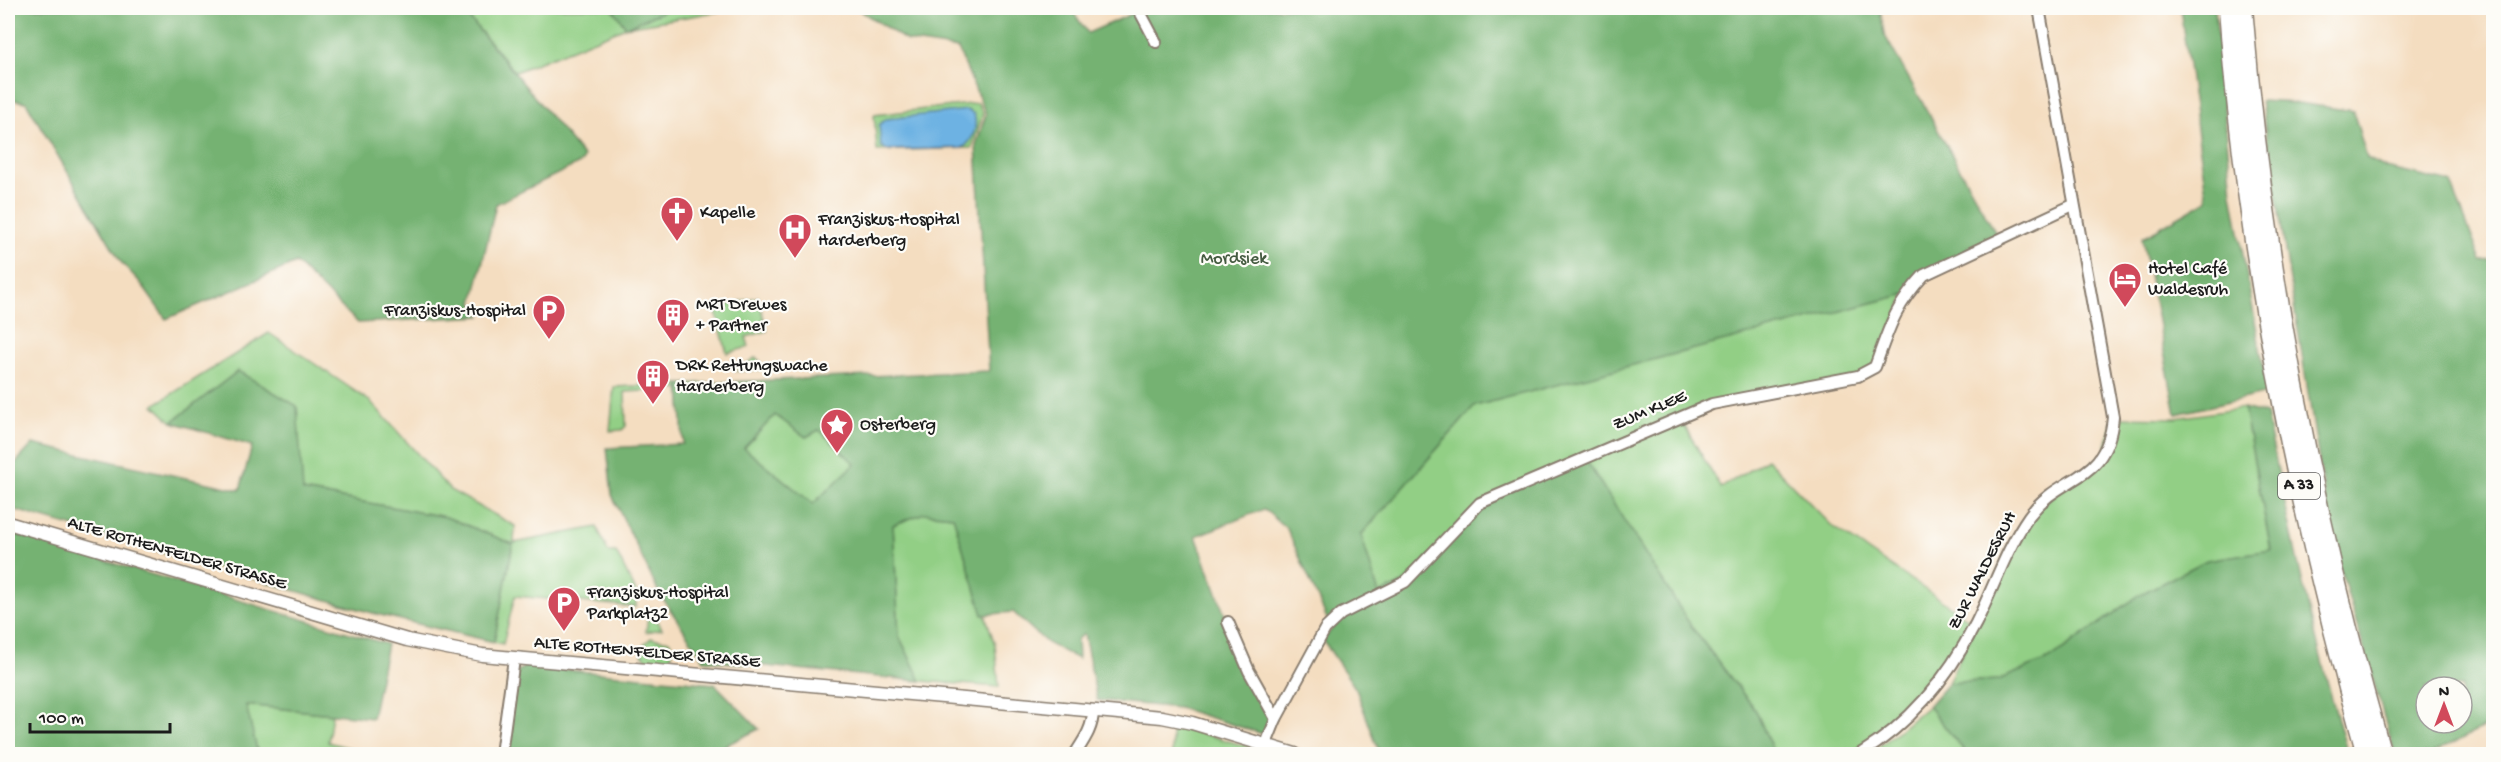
<svg xmlns="http://www.w3.org/2000/svg" width="2501" height="762" font-family="'Gochi Hand',sans-serif">
<rect width="100%" height="100%" fill="#fdfcf7"/>
<filter id="ink" filterUnits="userSpaceOnUse"><feTurbulence type="fractalNoise" baseFrequency=".0167" numOctaves="2"/><feDisplacementMap in="SourceGraphic" scale="12" xChannelSelector="R" yChannelSelector="G"/><feConvolveMatrix kernelMatrix="1 2 1 2 8 2 1 2 1" color-interpolation-filters="sRGB"/></filter>
<filter id="wash" filterUnits="userSpaceOnUse"><feTurbulence type="fractalNoise" baseFrequency=".008" numOctaves="4" result="noise"/><feDisplacementMap in="SourceGraphic" scale="24" xChannelSelector="R" yChannelSelector="G"/><feGaussianBlur stdDeviation="1.35" result="paint"/><feColorMatrix in="noise" values="0 0 0 0 0 0 0 0 0 0 0 0 0 0 0 0 0 1.4 0 .05"/><feComposite in="paint" operator="in"/></filter>
<g filter="url(#wash)">
<rect width="100%" height="100%" fill="#f4ddc0"/>
<g fill="#92cf85" stroke="#577650" stroke-width="1.5">
<path d="M461,8H612L626,27L671,8H740L626,27L515,72Z"/>
<path d="M978,103L983,114L972,148L877,151L874,115Z"/>
<path d="M1906,294L1875,367L1858,376L1712,404L1679,417L1721,488L1767,459L1833,527L1976,624L2030,514L2104,455L2113,417L2176,418L2244,408L2271,550L2207,560L2141,594L2050,659L1998,680L1948,683L1974,628L1915,704L1892,725L1850,754H1774L1756,711L1693,629L1405,582L1379,595L1361,535L1475,406Z"/>
<path d="M758,297L767,331L746,337L749,347L727,353L715,308Z"/>
<path d="M269,333L371,402L450,490L515,526L514,543L597,527L608,552H616L636,592V607L515,596L503,644L494,642L513,544L446,517L302,491L299,458L238,371L172,422L154,405Z"/>
<path d="M755,358L760,361L761,370L736,371Z"/>
<path d="M680,384V389L625,392L626,426L622,430L610,431L614,387Z"/>
<path d="M775,415L806,437L819,429L856,464L813,504L744,448Z"/>
<path d="M924,513L953,516L995,645L999,687L921,681L899,636L893,525Z"/>
<path d="M649,608L662,629L646,632Z"/>
<path d="M651,638L670,641C674,651 673,656 666,664L650,663L642,654L644,644Z"/>
<path d="M245,705L332,714L328,742L372,754H258Z"/>
<path d="M1928,706L1967,754H1870Z"/>
<path d="M1172,725L1253,748L1258,754H1172Z"/>
</g>
<g fill="#75b272" stroke="#486747" stroke-width="1.5" fill-rule="evenodd">
<path d="M8,8H461L584,157L582,162L496,204L473,303L481,316L358,323L296,263L166,319L139,281L121,262L26,102L8,99Z"/>
<path d="M612,8H671L626,27Z"/>
<path d="M856,8H1070L1088,33L1145,8H1880L1884,34L1999,239L1924,275L1906,294L1475,406L1361,535L1379,594L1405,582L1480,503L1584,457L1693,629L1756,711L1774,754H1380L1356,689L1323,640L1340,619L1328,621L1287,529L1264,509L1196,536L1248,678L1271,720L1263,734L1179,708L1097,700L1084,634L1077,639L1078,659L1047,643L1013,612L983,615L953,516L924,513L893,525L899,636L921,681L704,660L659,593L612,495L607,448L683,444L680,384L989,371L976,145L986,114L958,49L907,41ZM775,415L806,437L819,430L855,464L813,504L744,448Z"/>
<path d="M2180,8H2215L2232,193L2268,393L2176,414L2142,238L2207,200Z"/>
<path d="M2261,101L2298,103L2353,111L2367,158L2386,168L2451,183L2481,261L2493,260V723L2431,754H2395L2332,541ZM2426,687H2462V723H2426Z"/>
<path d="M238,371L297,406L303,491L446,517L513,544L494,642L376,614L8,508V471L33,444L240,490L252,446L172,422Z"/>
<path d="M2244,408L2266,414C2290,529 2314,642 2348,754H1967L1928,706L1948,683L1998,680L2050,659L2141,594L2207,560L2271,550Z"/>
<path d="M8,532L387,644L372,718L246,705L258,754H8Z"/>
<path d="M526,666L715,684L759,729L708,754H504L516,672Z"/>
</g>
<path fill="#6db2e3" stroke="#446780" stroke-width="1.5" d="M967,110L974,114C978,126 973,142 962,148L887,150L881,146L879,125L886,119Z"/>
</g>
<g filter="url(#ink)">
<g fill="none" stroke-linecap="round" stroke-linejoin="round">
<defs>
<g id="minor">
<path d="M1138,8L1156,42"/>
<path d="M1228,622L1249,671L1276,719"/>
<path d="M501,754L514,659"/>
<path d="M1075,754C1084,740 1093,728 1093,711"/>
<path d="M1267,754L1268,739L1276,719L1325,629L1341,614L1405,582L1480,503L1712,404L1858,376L1875,367C1889,328 1895,306 1924,275L2073,205"/>
<path d="M1860,754C1911,723 1949,676 1976,623C1994,587 2006,549 2029,516C2061,472 2107,484 2113,417L2039,8"/>
</g>
<path id="tertiary" d="M8,523L407,640L482,655L1162,717L1192,723L1295,754"/>
<g id="motorway">
<path d="M2228,8C2246,260 2298,511 2366,754"/>
<path d="M2243,8C2263,260 2312,511 2382,754"/>
</g>
</defs>
<use href="#minor" stroke="#887c6e" stroke-width="14"/>
<use href="#tertiary" stroke="#887c6e" stroke-width="15"/>
<use href="#motorway" stroke="#887c6e" stroke-width="21"/>
<use href="#minor" stroke="#fff" stroke-width="10"/>
<use href="#tertiary" stroke="#fff" stroke-width="12"/>
<use href="#motorway" stroke="#fff" stroke-width="18"/>
</g>
</g>
<defs>
<symbol id="church-pin" viewBox="-11 -11 22 30"><path d="M0 17L-7.5 6A9.5 9.5 0 1 1 7.5 6Z" fill="#d1495b" stroke="#fdfcf7"/><path d="M-1.2-6h2.4v3.5h3.3v2.4h-3.3V6h-2.4V-.1h-3.3v-2.4h3.3Z" fill="#fff"/></symbol>
<symbol id="hospital-pin" viewBox="-11 -11 22 30"><path d="M0 17L-7.5 6A9.5 9.5 0 1 1 7.5 6Z" fill="#d1495b" stroke="#fdfcf7"/><path d="M-5-5h3v3.5h4V-5h3V5h-3V1.5h-4V5h-3Z" fill="#fff"/></symbol>
<symbol id="hotel-pin" viewBox="-11 -11 22 30"><path d="M0 17L-7.5 6A9.5 9.5 0 1 1 7.5 6Z" fill="#d1495b" stroke="#fdfcf7"/><path d="M-6-4.5h1.5V1H6V5H4.5V3h-9V5H-6ZM-4 0a1.8 1.8 0 1 1 3.6 0ZM.5 0V-2.5h3Q6-2.5 6 0Z" fill="#fff"/></symbol>
<symbol id="parking-pin" viewBox="-11 -11 22 30"><path d="M0 17L-7.5 6A9.5 9.5 0 1 1 7.5 6Z" fill="#d1495b" stroke="#fdfcf7"/><path d="M-3.5-5.5H1a3.5 3.5 0 0 1 0 7H-1V5.5H-3.5ZM-1-3.4V-.6H.8a1.4 1.4 0 0 0 0-2.8Z" fill="#fff"/></symbol>
<symbol id="building-pin" viewBox="-11 -11 22 30"><path d="M0 17L-7.5 6A9.5 9.5 0 1 1 7.5 6Z" fill="#d1495b" stroke="#fdfcf7"/><path d="M-4-6H4V6H1V3H-1V6H-4ZM-2.5-4.3h1.7v1.8h-1.7ZM.8-4.3h1.7v1.8H.8ZM-2.5-1h1.7V.8h-1.7ZM.8-1h1.7V.8H.8Z" fill="#fff"/></symbol>
<symbol id="sight-pin" viewBox="-11 -11 22 30"><path d="M0 17L-7.5 6A9.5 9.5 0 1 1 7.5 6Z" fill="#d1495b" stroke="#fdfcf7"/><path d="M0-6L1.8-2.2L6-1.7L2.9 1.2L3.7 5.4L0 3.3L-3.7 5.4L-2.9 1.2L-6-1.7L-1.8-2.2Z" fill="#fff"/></symbol>
</defs>
<g fill-rule="evenodd">
<use href="#church-pin" x="658" y="194" width="38" height="52"/>
<use href="#hospital-pin" x="776" y="211" width="38" height="52"/>
<use href="#hotel-pin" x="2106" y="260" width="38" height="52"/>
<use href="#parking-pin" x="530" y="292" width="38" height="52"/>
<use href="#building-pin" x="654" y="296" width="38" height="52"/>
<use href="#building-pin" x="634" y="357" width="38" height="52"/>
<use href="#sight-pin" x="818" y="406" width="38" height="52"/>
<use href="#parking-pin" x="545" y="584" width="38" height="52"/>
</g>
<g text-anchor="middle" dominant-baseline="central" stroke-width="4.5" stroke-linejoin="round" paint-order="stroke">
<rect fill="#fdfcf7" stroke="#605f5e" stroke-width="1.5" x="2278" y="473" width="42" height="26" rx="4.5"/>
<g font-size="16" font-weight="bold" fill="#1c1c1c">
<text x="2299" y="486">A 33</text>
</g>
<g font-size="18" fill="#1c1c1c" stroke="#fdfcf7" text-anchor="start">
<text x="700" y="213">Kapelle</text>
<text x="818" y="220">Franziskus-Hospital<tspan x="818" dy="21">Harderberg</tspan></text>
<text x="2148" y="269">Hotel Café<tspan x="2148" dy="21">Waldesruh</tspan></text>
<text x="696" y="305">MRT Drewes<tspan x="696" dy="21">+ Partner</tspan></text>
<text x="526" y="311" text-anchor="end">Franziskus-Hospital</text>
<text x="676" y="366">DRK Rettungswache<tspan x="676" dy="21">Harderberg</tspan></text>
<text x="860" y="425">Osterberg</text>
<text x="587" y="593">Franziskus-Hospital<tspan x="587" dy="21">Parkplatz2</tspan></text>
</g>
<g font-size="18" fill="#455b41" stroke="#fdfcf7">
<text x="1234" y="259">Mordsiek</text>
</g>
<g font-size="18" fill="#1c1c1c" stroke="#fdfcf7">
<text transform="translate(1650 411) rotate(-23)">ZUM KLEE</text>
<text transform="translate(177 554) rotate(16)">ALTE ROTHENFELDER STRASSE</text>
<text transform="translate(1983 571) rotate(-63)">ZUR WALDESRUH</text>
<text transform="translate(647 653) rotate(5)">ALTE ROTHENFELDER STRASSE</text>
</g>
</g>
<rect width="2501" height="762" fill="none" stroke="#fdfcf7" stroke-width="30"/>
<g transform="translate(2444 705)"><circle r="28" fill="#fdfcf7" stroke="#a3a29f" stroke-width="1.5"/>
<path d="M0-4.5L10 22L0 15L-10 22Z" fill="#d1495b"/>
<text y="-9" font-size="16" font-weight="bold" text-anchor="middle" fill="#1c1c1c">N</text>
</g>
<path d="M30 723v9h140v-9" fill="none" stroke="#1c1c1c" stroke-width="3"/>
<text x="39" y="723" font-size="18" fill="#1c1c1c" stroke="#fdfcf7" stroke-width="4.5" paint-order="stroke">100 m</text>
</svg>
